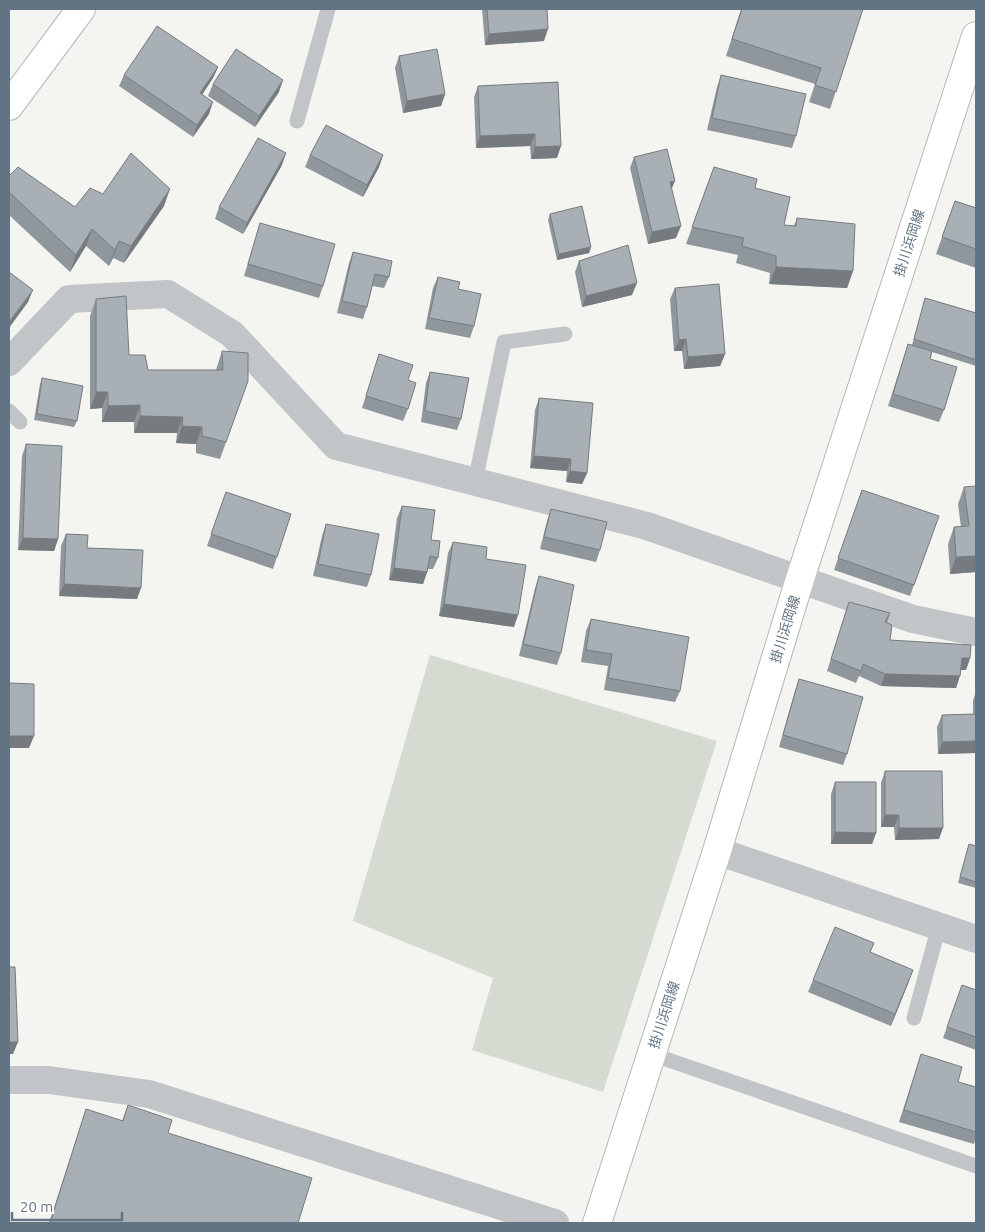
<svg xmlns="http://www.w3.org/2000/svg" width="985" height="1232" font-family="Ubuntu,'Noto Sans JP',sans-serif">
<rect width="100%" height="100%" fill="#f4f4f0"/>
<path fill="#d5dbd1" d="M430,655L717,741L603,1092L472,1050L493,978L353,921Z"/>
<g fill="none" stroke-linecap="round" stroke-linejoin="round">
<defs>
<path id="secondary" d="M9,106L81,9"/>
<path id="primary" d="M597,1223L717,851L800,579L976,36"/>
</defs>
<use href="#secondary" stroke="#b3b9bd" stroke-width="30"/>
<use href="#primary" stroke="#b4b8bc" stroke-width="30"/>
<g stroke="#c1c5c8" stroke-width="15">
<path d="M297,121L328,9"/>
<path d="M9,411L20,422"/>
<path d="M475,482L504,342L565,334"/>
<path d="M914,1018L939,926"/>
<path d="M651,1054L976,1166"/>
</g>
<g stroke="#c1c5c8" stroke-width="28">
<path d="M9,362L69,299L168,294L232,334L336,446L647,526L913,619L976,632"/>
<path d="M717,851L976,939"/>
<path d="M9,1080H49L149,1094L555,1223"/>
</g>
<use href="#secondary" stroke="#fff" stroke-width="28"/>
<use href="#primary" stroke="#fff" stroke-width="28"/>
</g>
<g fill="#90979c">
<path d="M482,9H547L544,41L485,45Z"/>
<path d="M741,9H863L830,109L809,102L815,84L726,56Z"/>
<path d="M399,56L445,94L441,106L403,113L395,68Z"/>
<path d="M218,67L213,78L202,95L209,114L193,137L119,86L124,75Z"/>
<path d="M721,75L796,136L792,148L707,130L717,87Z"/>
<path d="M558,82L557,158L531,159L530,146L476,148L474,97L478,86Z"/>
<path d="M213,84L279,92L255,127L208,96Z"/>
<path d="M310,155H383L379,167L363,197L305,167Z"/>
<path d="M634,157L672,189L676,238L648,244L630,168Z"/>
<path d="M282,165L243,234L215,219L219,207Z"/>
<path d="M714,167L755,188L784,225L794,226L797,218L853,271L847,288L769,284L770,273L736,263L738,255L686,244Z"/>
<path d="M9,176L75,207L103,194L164,206L124,263L113,258L109,266L86,246L70,272L9,215Z"/>
<path d="M955,201L976,208V268L936,254Z"/>
<path d="M550,214L591,247L589,253L557,260L548,220Z"/>
<path d="M260,223L323,286L319,298L244,276Z"/>
<path d="M353,252L389,277L384,288L372,286L367,307L363,319L337,313L349,263Z"/>
<path d="M579,261L632,295L582,307L575,272Z"/>
<path d="M438,277L458,289L474,326L470,338L425,329L433,288Z"/>
<path d="M675,288L725,354L720,366L684,369L682,351H674L670,299Z"/>
<path d="M925,298L976,313V366L932,352L930,359L944,410L939,422L888,406L908,344L924,349L912,345Z"/>
<path d="M96,299L129,355L148,370H216L222,351L248,381L220,459L196,453V444L176,443L177,433H134V422H102V408L90,409V316Z"/>
<path d="M379,354L408,380V409L403,421L362,408Z"/>
<path d="M430,372L461,419L457,430L421,422L426,383Z"/>
<path d="M42,378L77,421L74,427L34,420L40,384Z"/>
<path d="M539,398L587,473L582,484L566,482L567,471L530,468L535,410Z"/>
<path d="M26,444L58,539L54,551L18,550L22,456Z"/>
<path d="M964,487L976,572L950,574L948,544L954,527H961L958,504Z"/>
<path d="M862,490L939,516L910,596L834,570Z"/>
<path d="M226,492L291,514L273,569L207,546Z"/>
<path d="M402,506L431,540L438,558L433,569H428L423,584L389,580L397,518Z"/>
<path d="M551,509L600,550L596,562L540,549L547,521Z"/>
<path d="M326,524L371,575L367,587L313,576L322,536Z"/>
<path d="M66,534L87,548L137,599L59,596L61,546Z"/>
<path d="M453,542L486,559L514,627L439,616L448,553Z"/>
<path d="M539,576L561,653L557,665L519,656L535,588Z"/>
<path d="M849,602L890,613L887,623L890,640L970,658L966,670H961L956,688L881,686L859,676L856,683L827,671Z"/>
<path d="M591,619L680,691L675,702L604,690L608,666L581,662L586,631Z"/>
<path d="M799,679L847,754L843,765L779,747L795,691Z"/>
<path d="M976,691V753L938,754L937,727L942,715L973,714V701Z"/>
<path d="M885,771L939,839L895,840L894,827H881V783Z"/>
<path d="M835,782L876,833L872,844H831V794Z"/>
<path d="M969,844L976,846V888L958,883Z"/>
<path d="M874,943L870,952L909,981L891,1026L808,992L813,980Z"/>
<path d="M962,985L976,990V1050L943,1038Z"/>
<path d="M921,1054L958,1082L976,1087V1137L974,1144L899,1122Z"/>
<path d="M128,1105L168,1133L298,1223H49L86,1109L122,1121Z"/>
</g>
<g fill="#767b7f">
<path d="M548,29L544,41L485,45L489,34Z"/>
<path d="M218,67L213,78L195,105L200,93Z"/>
<path d="M283,80L279,92L255,127L259,116Z"/>
<path d="M445,94L441,106L403,113L407,101Z"/>
<path d="M213,102L209,114L193,137L197,125Z"/>
<path d="M535,134L530,146L476,148L480,136Z"/>
<path d="M561,146L557,158L531,159L535,147Z"/>
<path d="M286,153L282,165L243,234L247,223Z"/>
<path d="M383,155L379,167L363,197L367,185Z"/>
<path d="M675,181L670,193V182Z"/>
<path d="M170,189L164,206L124,263L131,246Z"/>
<path d="M681,226L676,238L648,244L652,232Z"/>
<path d="M92,229L86,246L70,272L76,255Z"/>
<path d="M119,241L113,258L109,266L115,250Z"/>
<path d="M591,247L589,253L557,260L559,254Z"/>
<path d="M776,267L853,271L847,288L769,284Z"/>
<path d="M637,283L632,295L582,307L586,296Z"/>
<path d="M33,290L28,302L9,328V322Z"/>
<path d="M686,339L682,351H674L679,340Z"/>
<path d="M725,354L720,366L684,369L688,357Z"/>
<path d="M96,392H108L102,408L90,409Z"/>
<path d="M140,405L134,422H102L108,406Z"/>
<path d="M140,416L183,417L177,433H134Z"/>
<path d="M182,426L202,427L196,444L176,443Z"/>
<path d="M534,456L571,459L567,471L530,468Z"/>
<path d="M570,471L587,473L582,484L566,482Z"/>
<path d="M23,538L58,539L54,551L18,550Z"/>
<path d="M976,556V572L950,574L956,557Z"/>
<path d="M394,568L427,572L423,584L389,580Z"/>
<path d="M64,584L141,588L137,599L59,596Z"/>
<path d="M444,604L518,615L514,627L439,616Z"/>
<path d="M962,658H970L966,670H958Z"/>
<path d="M885,674L960,676L956,688L881,686Z"/>
<path d="M9,736H34L29,748H9Z"/>
<path d="M976,741V753L938,754L942,742Z"/>
<path d="M885,815H899L894,827H881Z"/>
<path d="M899,828H943L939,839L895,840Z"/>
<path d="M835,832L876,833L872,844H831Z"/>
<path d="M913,970L909,981L891,1026L895,1014Z"/>
<path d="M9,1042H18L13,1054H9Z"/>
</g>
<g fill="#a8b0b5" stroke="#767b7f">
<path d="M487,9H547L548,29L489,34Z"/>
<path d="M742,9H863L836,92L815,85L821,68L732,39Z"/>
<path d="M157,26L218,67L200,93L213,102L197,125L124,75Z"/>
<path d="M236,49L283,80L259,116L213,84Z"/>
<path d="M437,49L445,94L407,101L399,56Z"/>
<path d="M721,75L806,94L796,136L712,118Z"/>
<path d="M558,82L561,146L535,147V134L480,136L478,86Z"/>
<path d="M326,125L383,155L367,185L310,155Z"/>
<path d="M258,138L286,153L247,223L219,207Z"/>
<path d="M667,149L675,181L670,182L681,226L652,232L634,157Z"/>
<path d="M131,153L170,189L131,246L119,241L115,250L92,229L76,255L9,192V176L18,167L75,207L90,188L103,194Z"/>
<path d="M714,167L757,179L755,188L790,197L784,225L796,226L797,218L855,224L853,271L776,267V256L742,246L744,238L692,227Z"/>
<path d="M955,201L976,208V249L942,237Z"/>
<path d="M582,206L591,247L559,254L550,214Z"/>
<path d="M260,223L335,244L323,286L248,264Z"/>
<path d="M628,245L637,283L586,296L579,261Z"/>
<path d="M353,252L392,261L389,277L375,274L367,307L342,301Z"/>
<path d="M9,272L33,290L9,322Z"/>
<path d="M438,277L460,282L458,289L481,294L474,326L429,318Z"/>
<path d="M719,284L725,354L688,357L686,339L679,340L675,288Z"/>
<path d="M126,296L129,355H145L148,370H223L222,351L248,353V381L226,442L202,436V427L182,426L183,417L140,416V405L108,406V392H96V299Z"/>
<path d="M925,298L976,313V360L914,339Z"/>
<path d="M908,344L932,351L930,359L957,367L944,410L893,394Z"/>
<path d="M379,354L413,365L408,380L416,383L408,409L366,396Z"/>
<path d="M430,372L469,378L461,419L425,411Z"/>
<path d="M42,378L83,386L77,421L37,414Z"/>
<path d="M539,398L593,403L587,473L570,471L571,459L534,456Z"/>
<path d="M26,444L62,446L58,539L23,538Z"/>
<path d="M976,486V556L956,557L954,527L969,526L964,487Z"/>
<path d="M862,490L939,516L914,585L838,558Z"/>
<path d="M226,492L291,514L277,557L211,534Z"/>
<path d="M402,506L435,510L431,540L440,541L438,558L430,556L427,572L394,568Z"/>
<path d="M551,509L607,522L600,550L544,537Z"/>
<path d="M326,524L379,534L371,575L318,564Z"/>
<path d="M66,534L88,535L87,548L143,550L141,588L64,584Z"/>
<path d="M453,542L487,547L486,559L526,565L518,615L444,604Z"/>
<path d="M539,576L574,585L561,653L523,644Z"/>
<path d="M849,602L890,613L885,622L892,625L890,640L971,645L970,658H962L960,676L885,674L863,664L861,671L831,659Z"/>
<path d="M591,619L689,637L680,691L608,678L612,654L586,650Z"/>
<path d="M799,679L863,697L847,754L783,735Z"/>
<path d="M9,683L34,684V736H9Z"/>
<path d="M976,714V741L942,742V715Z"/>
<path d="M885,771H942L943,828H899V815H885Z"/>
<path d="M835,782H876V833L835,832Z"/>
<path d="M969,844L976,846V882L960,877Z"/>
<path d="M835,927L874,943L870,952L913,970L895,1014L813,980Z"/>
<path d="M9,967H15L18,1042H9Z"/>
<path d="M962,985L976,990V1037L947,1027Z"/>
<path d="M921,1054L962,1067L958,1082L976,1087V1132L904,1110Z"/>
<path d="M128,1105L172,1120L168,1133L312,1178L298,1223H50L86,1109L123,1121Z"/>
</g>
<g text-anchor="middle" dominant-baseline="central" stroke-width="5" stroke-linejoin="round" paint-order="stroke">
<g font-size="14" fill="#627482" stroke="#fff">
<text transform="translate(909 243) rotate(-72)">掛川浜岡線</text>
<text transform="translate(785 629) rotate(-73)">掛川浜岡線</text>
<text transform="translate(664 1015) rotate(-72)">掛川浜岡線</text>
</g>
</g>
<rect width="985" height="1232" fill="none" stroke="#627482" stroke-width="20"/>
<path d="M12 1212v8h110v-8" fill="none" stroke="#627482" stroke-width="2.5"/>
<text x="20" y="1212" font-size="15" fill="#627482" stroke="#ffffff" stroke-width="4" paint-order="stroke">20 m</text>
</svg>
